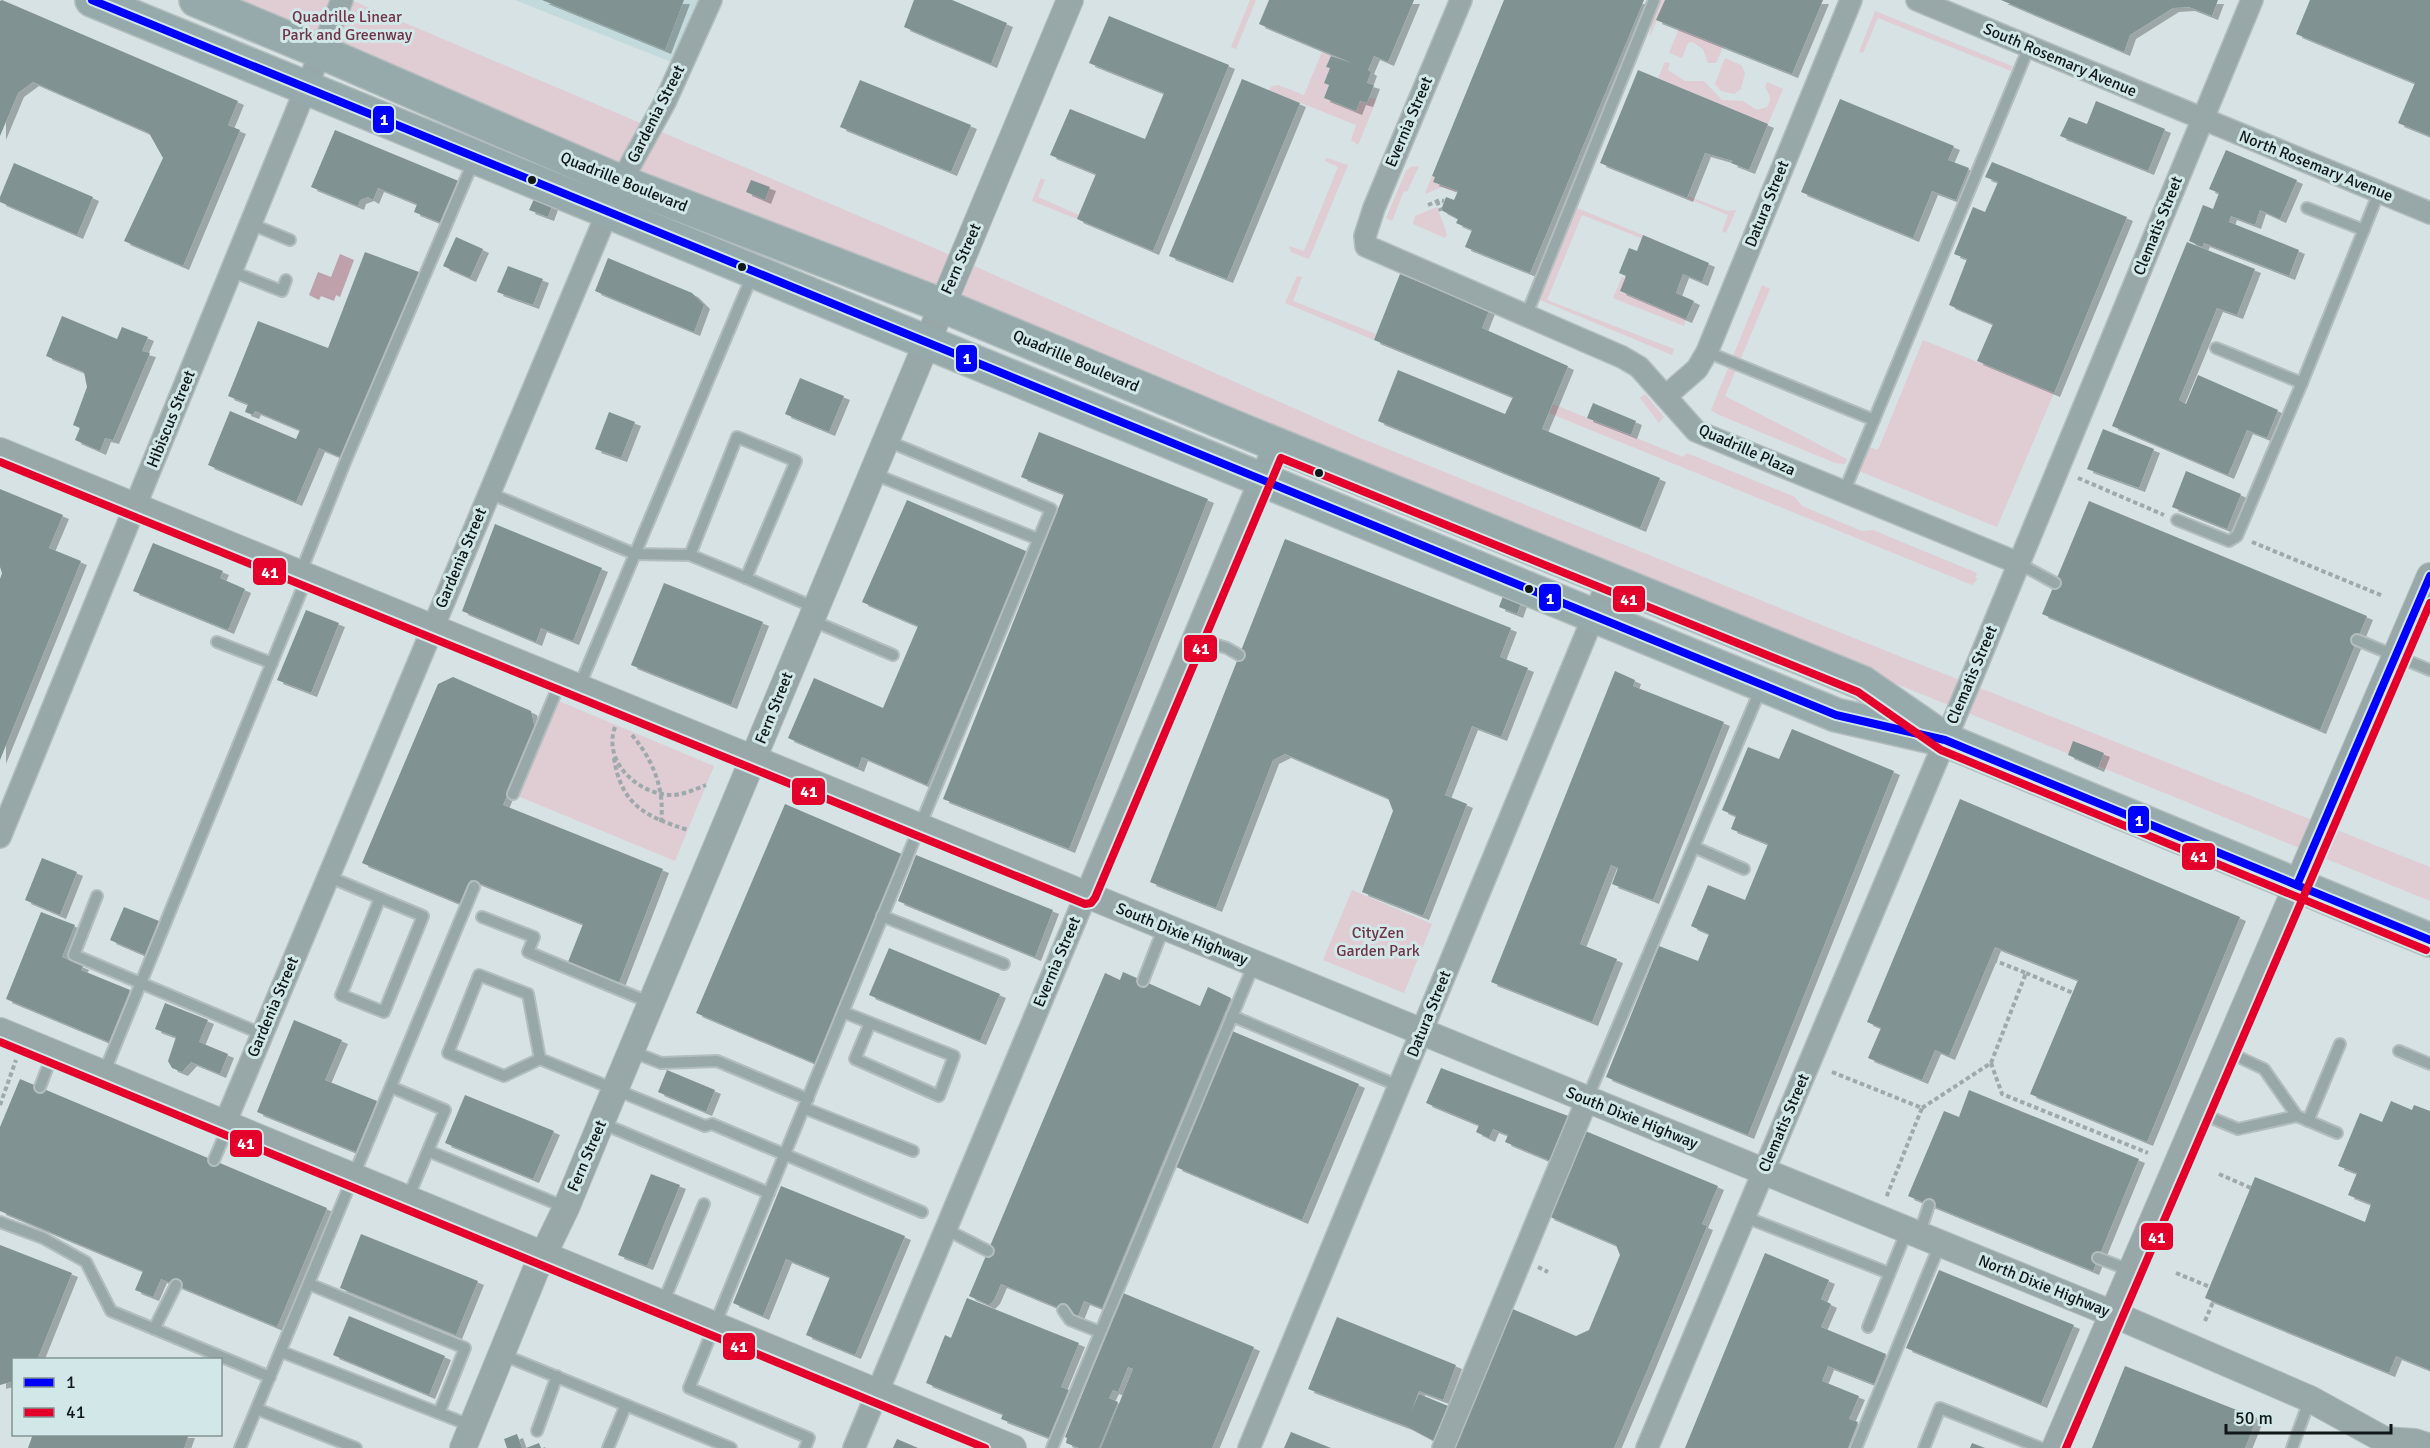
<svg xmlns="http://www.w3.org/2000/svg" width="2430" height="1448" font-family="Signika,sans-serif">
<defs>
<filter id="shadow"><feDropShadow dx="6" dy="4" stdDeviation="0" flood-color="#0004"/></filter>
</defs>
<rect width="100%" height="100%" fill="#d6e2e3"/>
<path fill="#c3dadc" d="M515,0H699L674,63Z"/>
<g fill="#e0ccd3">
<path d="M216,0H351L925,244L1363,439L1864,642L2430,867V901Z"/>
<path d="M1250,0H1256L1236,49L1231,47Z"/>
<path d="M1658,0H1665L1650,37L1652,15Z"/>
<path d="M1875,11L2012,66L2011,71L1878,18L1863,53L1859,52Z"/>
<path d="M1679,29L1723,47L1716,63H1708L1703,49L1692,42L1688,43L1682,58L1669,53Z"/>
<path d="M1322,52L1331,56L1327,67L1330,68L1324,82L1329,85L1324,98L1355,111L1360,101L1367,103L1369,98L1377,99L1358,145L1351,140L1356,125L1269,90L1272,86L1278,85L1304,95Z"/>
<path d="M1725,58L1741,65L1745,73L1741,89L1734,94L1721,91L1715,84Z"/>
<path d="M1665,62L1670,63L1668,70L1685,81H1704L1722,100L1743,101L1757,110L1767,107C1773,98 1769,95 1765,87L1767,82L1783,89L1768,124L1658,78Z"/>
<path d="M1327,158L1348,165L1309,259L1291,252L1289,246L1304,251L1338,167L1325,161Z"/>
<path d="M1419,166L1407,192L1404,191L1392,221L1386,218L1406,171L1411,167Z"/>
<path d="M1432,176L1435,177L1433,182L1458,191L1457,192L1442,187L1425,194Z"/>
<path d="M1041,178L1045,180L1038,197L1079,215L1077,219L1032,201Z"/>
<path d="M1688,196L1727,211L1736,210L1726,233L1722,231L1728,215L1687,198Z"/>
<path d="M1437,207L1447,234L1445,238L1413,224L1415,216Z"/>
<path d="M1577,208L1643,235L1641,238L1582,215L1547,300L1674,349L1672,355L1540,300Z"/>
<path d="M1297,276L1302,277L1293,301L1376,334L1374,340L1285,303Z"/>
<path d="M1622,277L1625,278L1620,292L1686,319L1684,326L1613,298Z"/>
<path d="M1762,285L1770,289L1725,396L1847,459L1845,464L1835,463L1717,414L1711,410Z"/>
<path d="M1923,340L2054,393L1997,527L1859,471L1869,447L1878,450Z"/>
<path d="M1645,394L1664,417L1659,423L1640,398Z"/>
<path d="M1553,404L1683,457L1687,453L1795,497L1802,506L1862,531L1873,530L1977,573L1975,578L1978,579L1972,585L1549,413Z"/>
<path d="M554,699L714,766L675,861L513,794Z"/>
<path d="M1352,890L1432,924L1404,993L1323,960Z"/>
</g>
<path fill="#bea1aa" d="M340,254L354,260L340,297L336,295L334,301L321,296L319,300L309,295L318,272L331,277Z"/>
<g fill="#819293" filter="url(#shadow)">
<path d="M2,0L238,101L228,125L240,130L183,266L124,241L163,158L149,133L33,82L18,93L0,136V1Z"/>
<path d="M542,0H684L665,50Z"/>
<path d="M914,0H952L1007,23L991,64L904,27Z"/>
<path d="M1269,0H1414L1388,62L1374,56L1368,70L1371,72L1367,83L1374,85L1367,103L1360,101L1356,111L1324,98L1329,85L1324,83L1330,68L1326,67L1331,56L1352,63L1259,24Z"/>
<path d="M1504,0H1644L1530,273L1465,247L1472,230L1456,223L1458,219L1441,210L1446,197L1454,200L1458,191L1433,182L1435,177L1432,176Z"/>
<path d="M1665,0H1823L1792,74L1656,20Z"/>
<path d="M2001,0H2218L2212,16L2189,7L2173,8L2130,35L2124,52Z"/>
<path d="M2310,0H2430V136L2398,123L2415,83L2296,34Z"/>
<path d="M1109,16L1229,65L1153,251L1077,219L1096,174L1050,155L1070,109L1145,139L1164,93L1089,63Z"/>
<path d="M1638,70L1768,124L1749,170L1731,163L1733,161L1705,153L1687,198L1600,163Z"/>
<path d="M1242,79L1300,103L1227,279L1169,256Z"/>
<path d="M860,80L971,125L951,172L840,127Z"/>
<path d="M1840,99L1954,146L1948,160L1969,168L1956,200L1932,191L1913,238L1801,192Z"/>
<path d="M2096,101L2165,129L2148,171L2060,136L2069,117L2087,124Z"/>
<path d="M335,130L461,182L444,224L414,212L417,204L378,188L373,200L368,197L360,200L358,206L311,187Z"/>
<path d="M2226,150L2297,180L2280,219L2260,210L2255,225L2231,216L2229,222L2299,250L2289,276L2204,243L2202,247L2189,241L2203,205L2213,209L2219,193L2209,189Z"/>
<path d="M1992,162L2127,217L2054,393L1977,361L1993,324L1949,305L1967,259L1954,254L1973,207L1985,212L1998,182L1985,177Z"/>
<path d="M14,163L93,197L77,235L0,202V197Z"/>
<path d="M751,180L770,187L765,200L746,192Z"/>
<path d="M534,199L552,206L548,217L529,210Z"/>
<path d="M1643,235L1709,263L1702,282L1683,274L1678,287L1676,293L1694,301L1686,319L1620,291L1626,276L1619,273L1629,248L1637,251Z"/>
<path d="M456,237L483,249L470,278L443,266Z"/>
<path d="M2187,242L2255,269L2237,315L2217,308L2179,400L2186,404L2198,375L2278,410L2267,438L2247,430L2228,475L2112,426Z"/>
<path d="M365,252L419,272L345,459L319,448L296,502L208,465L230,411L296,439L300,430L255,411L253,415L245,412L248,404L228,396L258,321L328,348Z"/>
<path d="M608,258L692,293L704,305L694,332L595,291Z"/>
<path d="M508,266L543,279L533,305L497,292Z"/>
<path d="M1400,274L1489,310L1482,328L1568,366L1542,429L1660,478L1640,528L1378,421L1398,370L1505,414L1513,397L1374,340Z"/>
<path d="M62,316L117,339L122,327L148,337L142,351L150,353L113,440L105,438L100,451L75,440L80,428L73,425L87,387L84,372L46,356Z"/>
<path d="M800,378L844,396L829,432L785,414Z"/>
<path d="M1593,403L1636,421L1631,435L1587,418Z"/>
<path d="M609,412L635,422L621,458L595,449Z"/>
<path d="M2103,429L2154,449L2139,488L2087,469Z"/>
<path d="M1039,432L1208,499L1069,849L943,799L1064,494L1021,477Z"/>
<path d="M2186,471L2241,494L2227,529L2172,507Z"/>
<path d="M0,489L63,515L49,548L81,561L0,760V579L2,573L0,567Z"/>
<path d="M907,500L1028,552L927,785L862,757L858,768L788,738L814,678L883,708L918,626L862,602Z"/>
<path d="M2089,501L2367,616L2320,730L2042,614Z"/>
<path d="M495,524L602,568L573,641L541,628L536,642L462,611Z"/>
<path d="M1285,539L1511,628L1500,657L1528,668L1501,737L1472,726L1445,795L1467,804L1423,916L1362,892L1393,811L1388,798L1285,754L1273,760L1216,908L1150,882Z"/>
<path d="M153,543L223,571L220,578L245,589L228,630L133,591Z"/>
<path d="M664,583L763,622L731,705L631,665Z"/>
<path d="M1503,596L1521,603L1517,614L1499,607Z"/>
<path d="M306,610L339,623L311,693L277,680Z"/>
<path d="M1615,671L1635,680L1633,686L1724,722L1653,900L1612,884L1618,868L1611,865L1580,944L1617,959L1592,1022L1491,982Z"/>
<path d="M453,677L531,711L535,729L503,805L663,869L617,988L566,967L583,924L471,880L461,904L362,863L438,684Z"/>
<path d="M1792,729L1894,771L1748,1135L1606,1077L1659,946L1698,961L1709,934L1691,926L1708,885L1745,900L1768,844L1731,829L1736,816L1722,810L1748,747L1779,759Z"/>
<path d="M2073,741L2104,753L2098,768L2068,755Z"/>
<path d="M1960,799L2240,917L2147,1142L2030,1094L2078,980L1995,947L1949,1056L1935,1050L1922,1080L1868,1058L1881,1028L1867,1022Z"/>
<path d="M785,804L904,855L817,1064L696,1013Z"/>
<path d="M916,855L1053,910L1035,957L898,901Z"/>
<path d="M42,858L77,872L60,915L25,900Z"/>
<path d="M124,907L159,921L145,955L110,940Z"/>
<path d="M41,912L75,925L62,957L83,966L81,970L130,990L109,1042L6,999Z"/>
<path d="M889,948L1000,994L980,1041L869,995Z"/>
<path d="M1123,972L1200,1006L1208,987L1231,998L1102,1308L1084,1301L1078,1316L1001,1284L994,1300L989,1305L969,1296L1105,973L1120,980Z"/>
<path d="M165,1003L208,1020L199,1042L228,1054L220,1074L191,1062L182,1072L172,1068L168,1061L176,1037L155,1029Z"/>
<path d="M294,1020L342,1040L325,1080L377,1101L356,1152L257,1112Z"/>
<path d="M1232,1031L1359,1084L1302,1220L1176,1167Z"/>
<path d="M1441,1068L1571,1117L1553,1162L1505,1142L1508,1135L1493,1129L1489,1138L1476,1132L1479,1125L1426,1103Z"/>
<path d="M667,1070L715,1090L706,1112L658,1092Z"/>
<path d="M20,1079L327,1208L277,1327L161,1279L153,1297L135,1290L143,1271L0,1211V1127Z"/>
<path d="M1969,1090L2139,1159L2093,1271L1908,1196L1944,1111L1959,1117Z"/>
<path d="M465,1095L554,1131L533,1179L445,1143Z"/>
<path d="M2391,1101L2412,1110L2414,1105L2430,1111V1370L2396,1356L2389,1373L2205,1298L2255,1177L2365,1222L2371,1204L2348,1195L2357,1173L2338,1166L2360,1113L2382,1122Z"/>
<path d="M1583,1130L1718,1186L1702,1224L1707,1226L1649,1366L1614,1448H1449L1508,1307L1576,1336L1589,1330L1620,1255L1616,1245L1548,1216Z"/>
<path d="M651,1174L680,1185L647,1266L618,1255Z"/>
<path d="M781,1186L905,1236L855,1355L806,1335L830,1277L786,1259L763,1316L733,1303Z"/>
<path d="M361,1234L478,1281L456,1335L340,1288Z"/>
<path d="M0,1245L72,1273L37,1360H14V1381L0,1385Z"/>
<path d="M1765,1253L1829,1280L1821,1299L1831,1304L1821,1327L1886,1354L1874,1384L1828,1366L1822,1381L1859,1396L1849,1419L1858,1422L1848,1448H1685Z"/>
<path d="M1939,1270L2074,1325L2041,1404L1906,1348Z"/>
<path d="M1123,1293L1254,1347L1212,1448H1101L1133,1369L1128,1367L1118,1392L1113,1390L1109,1398L1118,1402L1099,1448H1079L1066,1443L1067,1438L1065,1437Z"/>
<path d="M967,1298L1079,1343L1061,1387L1069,1390L1050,1438L1001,1419L1003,1414L926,1383L945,1335L951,1338Z"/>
<path d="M349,1316L445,1356L429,1395L333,1355Z"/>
<path d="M1337,1317L1456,1365L1443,1400L1419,1391L1411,1412L1419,1394L1453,1408L1438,1443L1406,1426L1308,1389Z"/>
<path d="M2125,1366L2257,1418L2245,1448H2092Z"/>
<path d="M1291,1432L1331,1448H1284Z"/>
<path d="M33,1434H189L184,1448H28Z"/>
<path d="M517,1434L522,1448H507L504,1439Z"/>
<path d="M897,1439L918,1448H893Z"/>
<path d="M539,1443L541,1448H526Z"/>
<path d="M1972,1443L1985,1448H1970Z"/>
</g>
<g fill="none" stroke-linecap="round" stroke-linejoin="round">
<defs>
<g id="service">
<path d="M2307,208L2364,230"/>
<path d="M251,224L290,240"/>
<path d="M231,271L282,291L286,280"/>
<path d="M1526,316L1654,0"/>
<path d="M2216,348L2302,383L2379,192"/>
<path d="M1707,352L1874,420"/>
<path d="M871,473L1038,539"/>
<path d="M1844,492L2029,47"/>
<path d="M489,493L635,554L579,687"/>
<path d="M2177,520L2229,541L2237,536L2302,383"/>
<path d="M690,555L746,578L796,461L737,437L690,555L635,554L752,276"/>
<path d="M2018,563L2055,583"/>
<path d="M300,574L346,460L474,160"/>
<path d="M746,578L816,608"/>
<path d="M811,620L893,655"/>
<path d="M1193,638L1227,648L1239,655"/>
<path d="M2357,640L2430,670"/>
<path d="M217,642L272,663"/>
<path d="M513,794L561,680"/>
<path d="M1694,847L1744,869"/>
<path d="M327,876L423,916L384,1012L341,995L380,898"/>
<path d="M97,896L74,955L262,1034"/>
<path d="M882,916L1004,964"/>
<path d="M482,917L534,937L528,952L651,1003"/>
<path d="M1143,981L1164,927"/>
<path d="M1232,1016L1399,1086"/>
<path d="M870,1023L855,1059L939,1096L954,1056L843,1012L1051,509L885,440"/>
<path d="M631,1051L661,1063L717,1061L808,1099"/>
<path d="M2226,1051L2264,1069L2297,1116"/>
<path d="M2399,1051L2430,1064"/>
<path d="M540,1059L528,994L479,975L448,1053L504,1076L540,1059L705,1126L712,1124L922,1212"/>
<path d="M104,1073L307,577"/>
<path d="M40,1087L53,1053"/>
<path d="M391,1087L445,1110L408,1198"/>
<path d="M1587,1099L1761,688"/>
<path d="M804,1108L913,1151"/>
<path d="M2200,1113L2238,1129L2297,1116L2337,1133"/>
<path d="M2308,1121L2340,1044"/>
<path d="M601,1123L769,1193"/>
<path d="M428,1151L565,1207"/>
<path d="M214,1160L229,1125"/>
<path d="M1745,1217L1889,1273"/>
<path d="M0,1222L43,1238L86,1262L111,1311L270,1377"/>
<path d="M945,1229L988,1251"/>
<path d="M1919,1235L1929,1205"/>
<path d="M2098,1258L2132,1271"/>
<path d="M309,1284L465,1348L439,1413"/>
<path d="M663,1303L704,1204"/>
<path d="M1063,1310L1070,1320L1100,1332"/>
<path d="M1868,1327L1907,1230"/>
<path d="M154,1329L176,1285"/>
<path d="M282,1352L472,1426"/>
<path d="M501,1354L731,1448"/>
<path d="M257,1409L356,1448"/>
<path d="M537,1431L557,1376"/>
<path d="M240,1448L474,887"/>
<path d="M608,1448L626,1405"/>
<path d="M805,1448L809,1438L689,1388L843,1012"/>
<path d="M1052,1448L1254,964"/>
<path d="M1856,1448L1940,1244"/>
<path d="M1924,1448L1940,1408L2041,1448"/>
<path d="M2292,1448L2310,1399"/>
</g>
<g id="minor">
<path d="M1461,0L1374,208L1365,236L1366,246L1622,357L1639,367L1696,431L2018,563"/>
<path d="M1917,0L2430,213"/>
<path d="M1666,396L1697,369L1707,352L1851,0"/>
<path d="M0,837L342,0"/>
<path d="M225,1123L608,211L621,182L665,102L711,0"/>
<path d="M854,1448L1275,444"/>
<path d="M1249,1448L1609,579"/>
<path d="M1443,1448L1587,1100"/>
<path d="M1647,1448L1972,677L2252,0"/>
</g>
<g id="tertiary">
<path d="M0,451L2113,1314L2310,1399L2399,1448"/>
<path d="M0,1031L1013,1448"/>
<path d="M2384,1440L2415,1442L2430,1447"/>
<path d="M463,1448L535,1272L566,1208L601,1123L1070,0"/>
<path d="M2055,1448L2430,576"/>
</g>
<g id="primary">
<path d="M92,0L1836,715L1945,740L2430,940"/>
<path d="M196,0L321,52L621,182L941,305L1246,432L1863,683L1934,732"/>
</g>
</defs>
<use href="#service" stroke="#b3bdbe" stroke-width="14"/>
<use href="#minor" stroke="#b3bdbe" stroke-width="24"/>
<use href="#tertiary" stroke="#b3bdbe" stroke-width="28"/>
<use href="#primary" stroke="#b3bdbe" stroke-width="36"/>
<g stroke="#9da9aa" stroke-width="4" stroke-dasharray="4.5 3" stroke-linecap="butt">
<path d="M1437,201L1441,211"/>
<path d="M1428,205L1440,200L1444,201"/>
<path d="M2078,478L2164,515"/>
<path d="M2252,542L2383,596"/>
<path d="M615,727C602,763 640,796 674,795C685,794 696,789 706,785"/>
<path d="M632,735C653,760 665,789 661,822"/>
<path d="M614,758C621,805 646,817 688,830"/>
<path d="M2026,973L2073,993"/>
<path d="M1991,1063L2002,1094L2148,1153"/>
<path d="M1832,1072L1922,1108L1886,1198"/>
<path d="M0,1105L16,1060"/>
<path d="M1922,1108L1991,1063L2026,973L1991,959"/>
<path d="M2219,1174L2251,1188"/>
<path d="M1538,1267L1548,1272"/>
<path d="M2176,1273L2210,1287"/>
<path d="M2205,1321L2213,1302"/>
</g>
<use href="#service" stroke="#98a8a9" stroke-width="10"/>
<use href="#minor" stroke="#98a8a9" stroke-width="21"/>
<use href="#tertiary" stroke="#98a8a9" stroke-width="26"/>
<use href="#primary" stroke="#96aaac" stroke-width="33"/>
<defs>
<g id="bus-1">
<path d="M92,0L1836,715L1945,740L2430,940"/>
<path d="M2297,885L2430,576"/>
</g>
<g id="bus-2">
<path d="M0,462L1085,904L1091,903L1095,898L1281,458L1858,692L1941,750L2426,950"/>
<path d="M0,1042L985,1448"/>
<path d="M2066,1448L2430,603"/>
</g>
</defs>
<use href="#bus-1" stroke="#d1e7e8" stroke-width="12"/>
<use href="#bus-2" stroke="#d1e7e8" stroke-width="12"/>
<use href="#bus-1" stroke="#00f" stroke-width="8"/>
<use href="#bus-2" stroke="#e4002b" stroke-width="8"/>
</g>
<g fill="#0f1718" stroke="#d1e7e8" stroke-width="2">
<circle cx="532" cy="180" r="5"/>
<circle cx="742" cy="267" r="5"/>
<circle cx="1319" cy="473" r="5"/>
<circle cx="1529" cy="589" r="5"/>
</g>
<g text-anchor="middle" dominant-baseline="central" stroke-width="6" stroke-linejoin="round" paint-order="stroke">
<g font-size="16" fill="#713346" stroke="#d1e7e8">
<text x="347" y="17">Quadrille Linear<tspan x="347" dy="18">Park and Greenway</tspan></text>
<text x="1378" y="933">CityZen<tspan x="1378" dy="18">Garden Park</tspan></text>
</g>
<g font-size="16" fill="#0f1718" stroke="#d1e7e8">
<text transform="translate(2060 60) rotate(23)">South Rosemary Avenue</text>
<text transform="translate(656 114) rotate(-63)">Gardenia Street</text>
<text transform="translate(1409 122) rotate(-67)">Evernia Street</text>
<text transform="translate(2316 166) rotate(22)">North Rosemary Avenue</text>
<text transform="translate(624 182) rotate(22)">Quadrille Boulevard</text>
<text transform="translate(1767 204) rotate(-68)">Datura Street</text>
<text transform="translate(2158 226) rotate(-68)">Clematis Street</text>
<text transform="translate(961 259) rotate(-66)">Fern Street</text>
<text transform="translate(1076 361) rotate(23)">Quadrille Boulevard</text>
<text transform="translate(171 419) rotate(-68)">Hibiscus Street</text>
<text transform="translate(1747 450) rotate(24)">Quadrille Plaza</text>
<text transform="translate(461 558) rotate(-67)">Gardenia Street</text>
<text transform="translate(1972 675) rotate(-67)">Clematis Street</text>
<text transform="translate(774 708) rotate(-68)">Fern Street</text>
<text transform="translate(1182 934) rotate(22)">South Dixie Highway</text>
<text transform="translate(1057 962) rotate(-67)">Evernia Street</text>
<text transform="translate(273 1007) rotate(-67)">Gardenia Street</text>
<text transform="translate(1429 1014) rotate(-68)">Datura Street</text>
<text transform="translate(1632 1118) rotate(22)">South Dixie Highway</text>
<text transform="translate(1784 1123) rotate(-67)">Clematis Street</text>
<text transform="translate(587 1156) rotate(-67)">Fern Street</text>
<text transform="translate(2044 1286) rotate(22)">North Dixie Highway</text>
</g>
</g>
<g stroke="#d1e7e8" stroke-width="2">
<rect x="372" y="105" width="23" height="29" rx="6" fill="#00f"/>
<rect x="955" y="344" width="23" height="29" rx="6" fill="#00f"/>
<rect x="252" y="557" width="35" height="29" rx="6" fill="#e4002b"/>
<rect x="1538" y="583" width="24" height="29" rx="6" fill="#00f"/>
<rect x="1612" y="585" width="34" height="28" rx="6" fill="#e4002b"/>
<rect x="1183" y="634" width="35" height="29" rx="6" fill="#e4002b"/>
<rect x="791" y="777" width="35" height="29" rx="6" fill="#e4002b"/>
<rect x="2127" y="805" width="23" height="29" rx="6" fill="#00f"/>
<rect x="2181" y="842" width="35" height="29" rx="6" fill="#e4002b"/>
<rect x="229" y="1129" width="34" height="29" rx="6" fill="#e4002b"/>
<rect x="2140" y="1222" width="34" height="29" rx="6" fill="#e4002b"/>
<rect x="722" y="1332" width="34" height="29" rx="6" fill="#e4002b"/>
</g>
<g font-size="16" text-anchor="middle" font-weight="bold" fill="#fff">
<text x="384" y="125">1</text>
<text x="967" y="364">1</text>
<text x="270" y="578">41</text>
<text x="1550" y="604">1</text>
<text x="1629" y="605">41</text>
<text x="1201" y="654">41</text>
<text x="809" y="797">41</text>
<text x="2139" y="826">1</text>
<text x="2199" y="862">41</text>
<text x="246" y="1149">41</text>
<text x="2157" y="1243">41</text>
<text x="739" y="1352">41</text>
</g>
<rect x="12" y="1358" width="210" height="78" fill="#d1e7e8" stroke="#839495" stroke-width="1.5"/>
<rect x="24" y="1378" width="30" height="9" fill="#0000ff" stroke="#839495" stroke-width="1.5"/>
<text x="66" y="1388" font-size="18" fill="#0f1718">1</text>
<rect x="24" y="1408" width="30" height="9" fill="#e4002b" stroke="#839495" stroke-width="1.5"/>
<text x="66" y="1418" font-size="18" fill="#0f1718">41</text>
<path d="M2226 1424v9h165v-9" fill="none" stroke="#0f1718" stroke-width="3"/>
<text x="2235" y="1424" font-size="18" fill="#0f1718" stroke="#d1e7e8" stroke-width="4.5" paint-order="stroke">50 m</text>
</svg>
